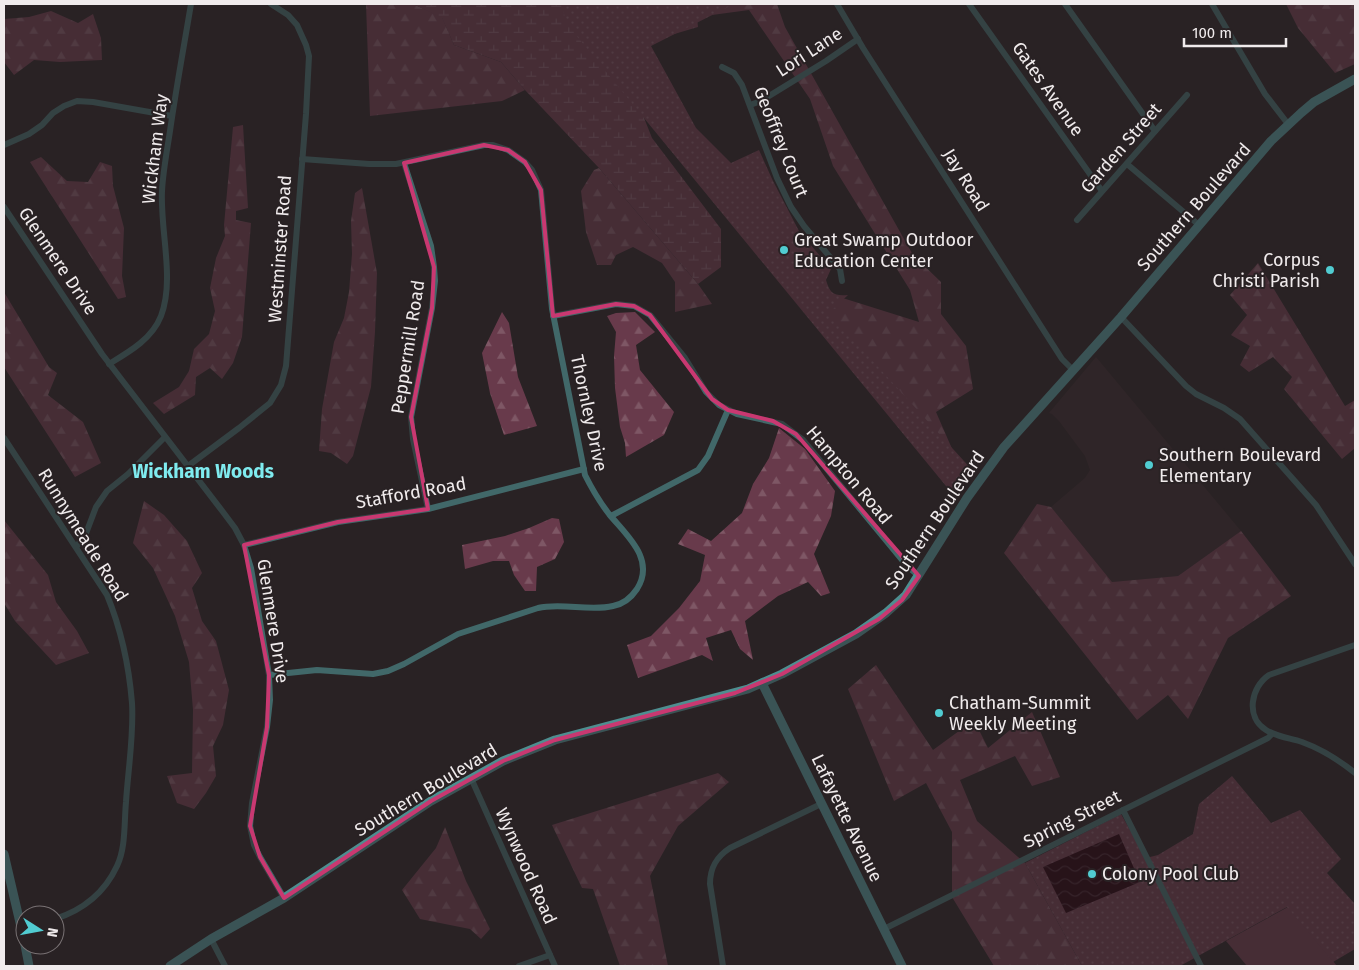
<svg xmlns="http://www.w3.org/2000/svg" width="1359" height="970" font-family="'Fira Sans',sans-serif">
<defs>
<pattern id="forest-firs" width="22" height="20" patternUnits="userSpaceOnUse" patternTransform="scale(1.25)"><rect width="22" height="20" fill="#683a4b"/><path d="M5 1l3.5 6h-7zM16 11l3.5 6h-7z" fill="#7e5765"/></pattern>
<pattern id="wetland-marsh" width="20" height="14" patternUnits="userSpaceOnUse" patternTransform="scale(1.25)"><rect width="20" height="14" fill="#683a4b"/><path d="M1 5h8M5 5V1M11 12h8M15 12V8" fill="none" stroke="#7e5765"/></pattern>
<pattern id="park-dots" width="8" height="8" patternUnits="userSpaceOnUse" patternTransform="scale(1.25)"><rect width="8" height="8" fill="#683a4b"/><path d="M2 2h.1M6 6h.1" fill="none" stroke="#7e5765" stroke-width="1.8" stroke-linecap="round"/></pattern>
<pattern id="water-waves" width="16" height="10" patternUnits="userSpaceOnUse" patternTransform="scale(1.25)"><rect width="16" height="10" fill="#24000d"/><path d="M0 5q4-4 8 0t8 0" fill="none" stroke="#442530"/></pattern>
</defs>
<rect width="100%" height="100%" fill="#292224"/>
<path fill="#37292d" d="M1096,357L1241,531L1178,576L1112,582L1051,507L1085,478L1090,470L1085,456L1059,421L1052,414L1049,413Z"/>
<path fill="#683a4b" d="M1288,907L1337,966H1247L1226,941Z"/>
<g fill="url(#forest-firs)">
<path d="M366,4H413L442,17L454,45L501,62L525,90L502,101L370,116Z"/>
<path d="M686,4H777L785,27L913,255L941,282V314L966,346L973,389L936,412L960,467L811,308L814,289L919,322L910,290L833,166L810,99L749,10L697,17Z"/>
<path d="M1286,4H1355V64L1335,73L1298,28Z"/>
<path d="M51,11L78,23L93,14L101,38L102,60L60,62L34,60L14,75L4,62V19L29,17Z"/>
<path d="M243,125L248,208L236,211V220L251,223L242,337L233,363L222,379L210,368L196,377L195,395L164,414L153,403L179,387L189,371L194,349L209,334L215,311L210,288L216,258L225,236L224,225L233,127Z"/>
<path d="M41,157L67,181L88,182L100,162L112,166L113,186L124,228L122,276L126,297L118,299L30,162Z"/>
<path d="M599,168L698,284L712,304L675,312V282L662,263L633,247L616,255L611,265H597L586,232L581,191L594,170Z"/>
<path d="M362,188L377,273L375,332L371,387L353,456L347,464L331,453L319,451L322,409L334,342L344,318L349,292L352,254L351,221L355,193Z"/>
<path d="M1258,263L1345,406L1355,400V448L1342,459L1284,389L1292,377L1273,357L1249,372L1240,365L1250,346L1231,335L1247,315L1230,295Z"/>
<path d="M4,292L49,367L57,373L48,395L83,422L101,463L75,477L4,367Z"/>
<path d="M502,312L509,323L518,377L537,426L504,435L490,393L482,353Z"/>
<path d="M635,312L655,332L636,345L640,370L674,412L664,435L626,457L625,443L620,427L615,388L614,356L616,332L607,316L616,313Z"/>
<path d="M779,428L805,449L835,491L831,516L814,554L830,593L821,596L808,582L778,596L745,621L753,660L740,649L731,630L706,638L713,661L702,655L638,678L627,645L651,636L679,608L700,581L705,555L678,544L688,529L711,541L742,513L753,484L769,458Z"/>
<path d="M144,501L164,515L187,541L202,573L192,588L202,621L216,641L229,690L223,725L213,746L216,776L206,793L194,809L177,803L167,776L192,773L193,710L189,662L175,616L165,594L153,568L133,543Z"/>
<path d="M1037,504L1051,507L1112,582L1178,576L1241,531L1291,596L1228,638L1188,719L1168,695L1137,720L1004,553Z"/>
<path d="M552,518L559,519L564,542L555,559L537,567L536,591H525L514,575L509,561H493L465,569L462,545L505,536L529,528Z"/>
<path d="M4,520L48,575L56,602L77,631L89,653L56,665L15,621L4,603Z"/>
<path d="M876,665L933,750L974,720L988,748L1032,712L1060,777L1032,786L1015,756L960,780L977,821L1025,863L1082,966H994L952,897V832L926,783L894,801L848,689Z"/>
<path d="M718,773L729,782L678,826L650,876L668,966H620L593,889L582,888L552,825Z"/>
<path d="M445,827L466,881L490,929L481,939L470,929L420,919L402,890L436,848Z"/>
</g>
<path fill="url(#wetland-marsh)" d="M413,4H686L697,17L698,27L654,40L631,85L652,138L721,229V267L698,284L599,168L525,90L501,62L454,45L442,18Z"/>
<g fill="url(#park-dots)">
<path d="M562,4H734L651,46L696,128L731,163L759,150L773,181L799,231L831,269L826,280C830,294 834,296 848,295L829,313L974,472L955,497L566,23Z"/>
<path d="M1232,776L1271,823L1300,810L1341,859L1327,873L1355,904V949L1333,962L1287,907L1180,966H1082L1025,863L1121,814L1146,858L1158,855L1193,834L1199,804Z"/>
</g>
<path fill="url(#water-waves)" d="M1119,834L1140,882L1066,913L1043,867Z"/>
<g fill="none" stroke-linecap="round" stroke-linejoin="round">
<g stroke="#416869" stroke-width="6">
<path d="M837,4L863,48L1062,359L1073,370"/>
<path d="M969,4L1102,191"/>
<path d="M1065,4L1155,131"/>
<path d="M1212,4L1265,94L1288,124"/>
<path d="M722,67L734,73L742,85L777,178L791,207L804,226L840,269L842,281"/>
<path d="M750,105L761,101L826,61L858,39"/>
<path d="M4,145L29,134L42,125L53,113L64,106L77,101L93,102L172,116"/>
<path d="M404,163L431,246L434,267L435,281L432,308L411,417L413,439L428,509"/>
<path d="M1127,164L1199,225"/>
<path d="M4,207L102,354L223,512L235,528L244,545L251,568L269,675L270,700L267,727L252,803L250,826L254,845L260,857L284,898"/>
<path d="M1077,220L1187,95"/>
<path d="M553,316L616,304L634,306L650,315L685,358L706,392L719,405L737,414L782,424L803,440L908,567L919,576"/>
<path d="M1121,317L1186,386L1196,394L1224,408L1240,419L1316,505L1355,564"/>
<path d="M109,364C129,352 152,339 161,316C175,279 160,231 162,191C163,171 167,151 170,131C176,89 184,46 191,4"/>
<path d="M4,438L107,595C121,629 129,666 132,703C134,735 128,770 126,802C124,823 126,847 117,866C104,894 83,910 55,919"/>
<path d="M188,466L239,428L270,403L281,385L286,366L306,114L309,56L306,45L297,25L288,15L271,4"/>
<path d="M611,516L698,470L708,456L728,410"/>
<path d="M244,545L338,522L428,509L584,469"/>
<path d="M76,547L85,536L96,507L107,491L128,474L165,437"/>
<path d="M1355,645L1269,675C1251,687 1245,717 1266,730C1277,737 1290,738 1302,742C1321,749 1339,760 1355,773"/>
<path d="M269,675L317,670L373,674L388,671L404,664L458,634L538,608C562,602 589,612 613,606C624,604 631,598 637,589C656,559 626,535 609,514C599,501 592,489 585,475L552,309L541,190L532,170L525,162L508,150L493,145H484L396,164H369L302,159"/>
<path d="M471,778L555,966"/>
<path d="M1123,810L1201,966"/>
<path d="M884,929L1268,738L1272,734"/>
<path d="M211,939L225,966"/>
<path d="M519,966L550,955"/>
<path d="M723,966L710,884C710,868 716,857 730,848L821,804"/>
</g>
<g stroke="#4e8e90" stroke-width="9">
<path d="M762,683L902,966"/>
<path d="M4,854L25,944"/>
<path d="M25,945L29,966"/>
<path d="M170,966L211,939L284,898L431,801L503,761L555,740L748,689L782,674L856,634L886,613L906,595L967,498L1004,447L1121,317L1271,141L1301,113L1314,102L1355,79"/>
</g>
</g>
<path d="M0 0H1359V970H0ZM484,145L508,150L525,162L541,190L553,316L616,304L634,306L650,315L712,399L728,410L773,421L796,434L919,576L902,600L879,619L782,674L735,693L555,740L503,761L431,801L284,898L260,857L250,826L267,727L269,675L244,545L338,522L428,509L411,417L432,308L434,267L404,163Z" fill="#292224" fill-opacity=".55" fill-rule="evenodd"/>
<path fill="none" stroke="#c93871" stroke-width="4" stroke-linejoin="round" d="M484,145L508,150L525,162L541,190L553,316L616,304L634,306L650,315L712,399L728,410L773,421L796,434L919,576L902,600L879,619L782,674L735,693L555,740L503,761L431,801L284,898L260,857L250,826L267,727L269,675L244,545L338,522L428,509L411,417L432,308L434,267L404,163Z"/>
<g fill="#51ccd1" stroke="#292224" stroke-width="2">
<circle cx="784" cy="250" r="5"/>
<circle cx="1330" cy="270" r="5"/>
<circle cx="1149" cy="465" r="5"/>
<circle cx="939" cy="713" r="5"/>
<circle cx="1092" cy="874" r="5"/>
</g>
<g text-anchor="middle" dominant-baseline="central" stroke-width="4" stroke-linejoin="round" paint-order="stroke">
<g font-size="18" fill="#f0ebec" stroke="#292224">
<text transform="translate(809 52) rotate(-33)">Lori Lane</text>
<text transform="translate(1048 89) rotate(55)">Gates Avenue</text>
<text transform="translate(781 142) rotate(68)">Geoffrey Court</text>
<text transform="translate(1121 148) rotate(-49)">Garden Street</text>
<text transform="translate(155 149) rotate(-83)">Wickham Way</text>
<text transform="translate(966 180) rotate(58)">Jay Road</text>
<text transform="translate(1194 207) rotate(-49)">Southern Boulevard</text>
<text transform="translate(280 249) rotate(-86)">Westminster Road</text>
<text transform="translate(58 261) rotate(56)">Glenmere Drive</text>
<text transform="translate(408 347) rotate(-81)">Peppermill Road</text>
<text transform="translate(589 413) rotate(78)">Thornley Drive</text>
<text transform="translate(849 475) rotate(50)">Hampton Road</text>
<text transform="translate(411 493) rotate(-10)">Stafford Road</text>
<text transform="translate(935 520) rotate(-56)">Southern Boulevard</text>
<text transform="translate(83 535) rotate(58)">Runnymeade Road</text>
<text transform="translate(273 621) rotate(81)">Glenmere Drive</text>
<text transform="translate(426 790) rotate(-31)">Southern Boulevard</text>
<text transform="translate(847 818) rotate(64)">Lafayette Avenue</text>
<text transform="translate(1072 819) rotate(-27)">Spring Street</text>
<text transform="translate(526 866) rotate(66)">Wynwood Road</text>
</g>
<g font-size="18" fill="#f0ebec" stroke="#292224" text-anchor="start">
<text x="794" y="240">Great Swamp Outdoor<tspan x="794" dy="21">Education Center</tspan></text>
<text x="1320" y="260" text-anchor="end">Corpus<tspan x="1320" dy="21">Christi Parish</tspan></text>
<text x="1159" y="455">Southern Boulevard<tspan x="1159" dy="21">Elementary</tspan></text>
<text x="949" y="703">Chatham-Summit<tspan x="949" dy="21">Weekly Meeting</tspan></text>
<text x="1102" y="874">Colony Pool Club</text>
</g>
<g font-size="19" font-weight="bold" fill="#7febef" stroke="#292224">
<text x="203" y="471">Wickham Woods</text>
</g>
</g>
<rect width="1359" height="970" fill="none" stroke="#f0ebec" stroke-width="10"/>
<g transform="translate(40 930) rotate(101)"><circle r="24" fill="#292224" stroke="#797274"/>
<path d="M0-4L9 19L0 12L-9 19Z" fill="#51ccd1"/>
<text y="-8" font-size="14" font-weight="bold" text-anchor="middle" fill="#f0ebec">N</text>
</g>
<path d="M1184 38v8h102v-8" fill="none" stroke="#f0ebec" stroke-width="2.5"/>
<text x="1192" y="38" font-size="15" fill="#f0ebec" stroke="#292224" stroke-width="4" paint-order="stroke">100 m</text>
</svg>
